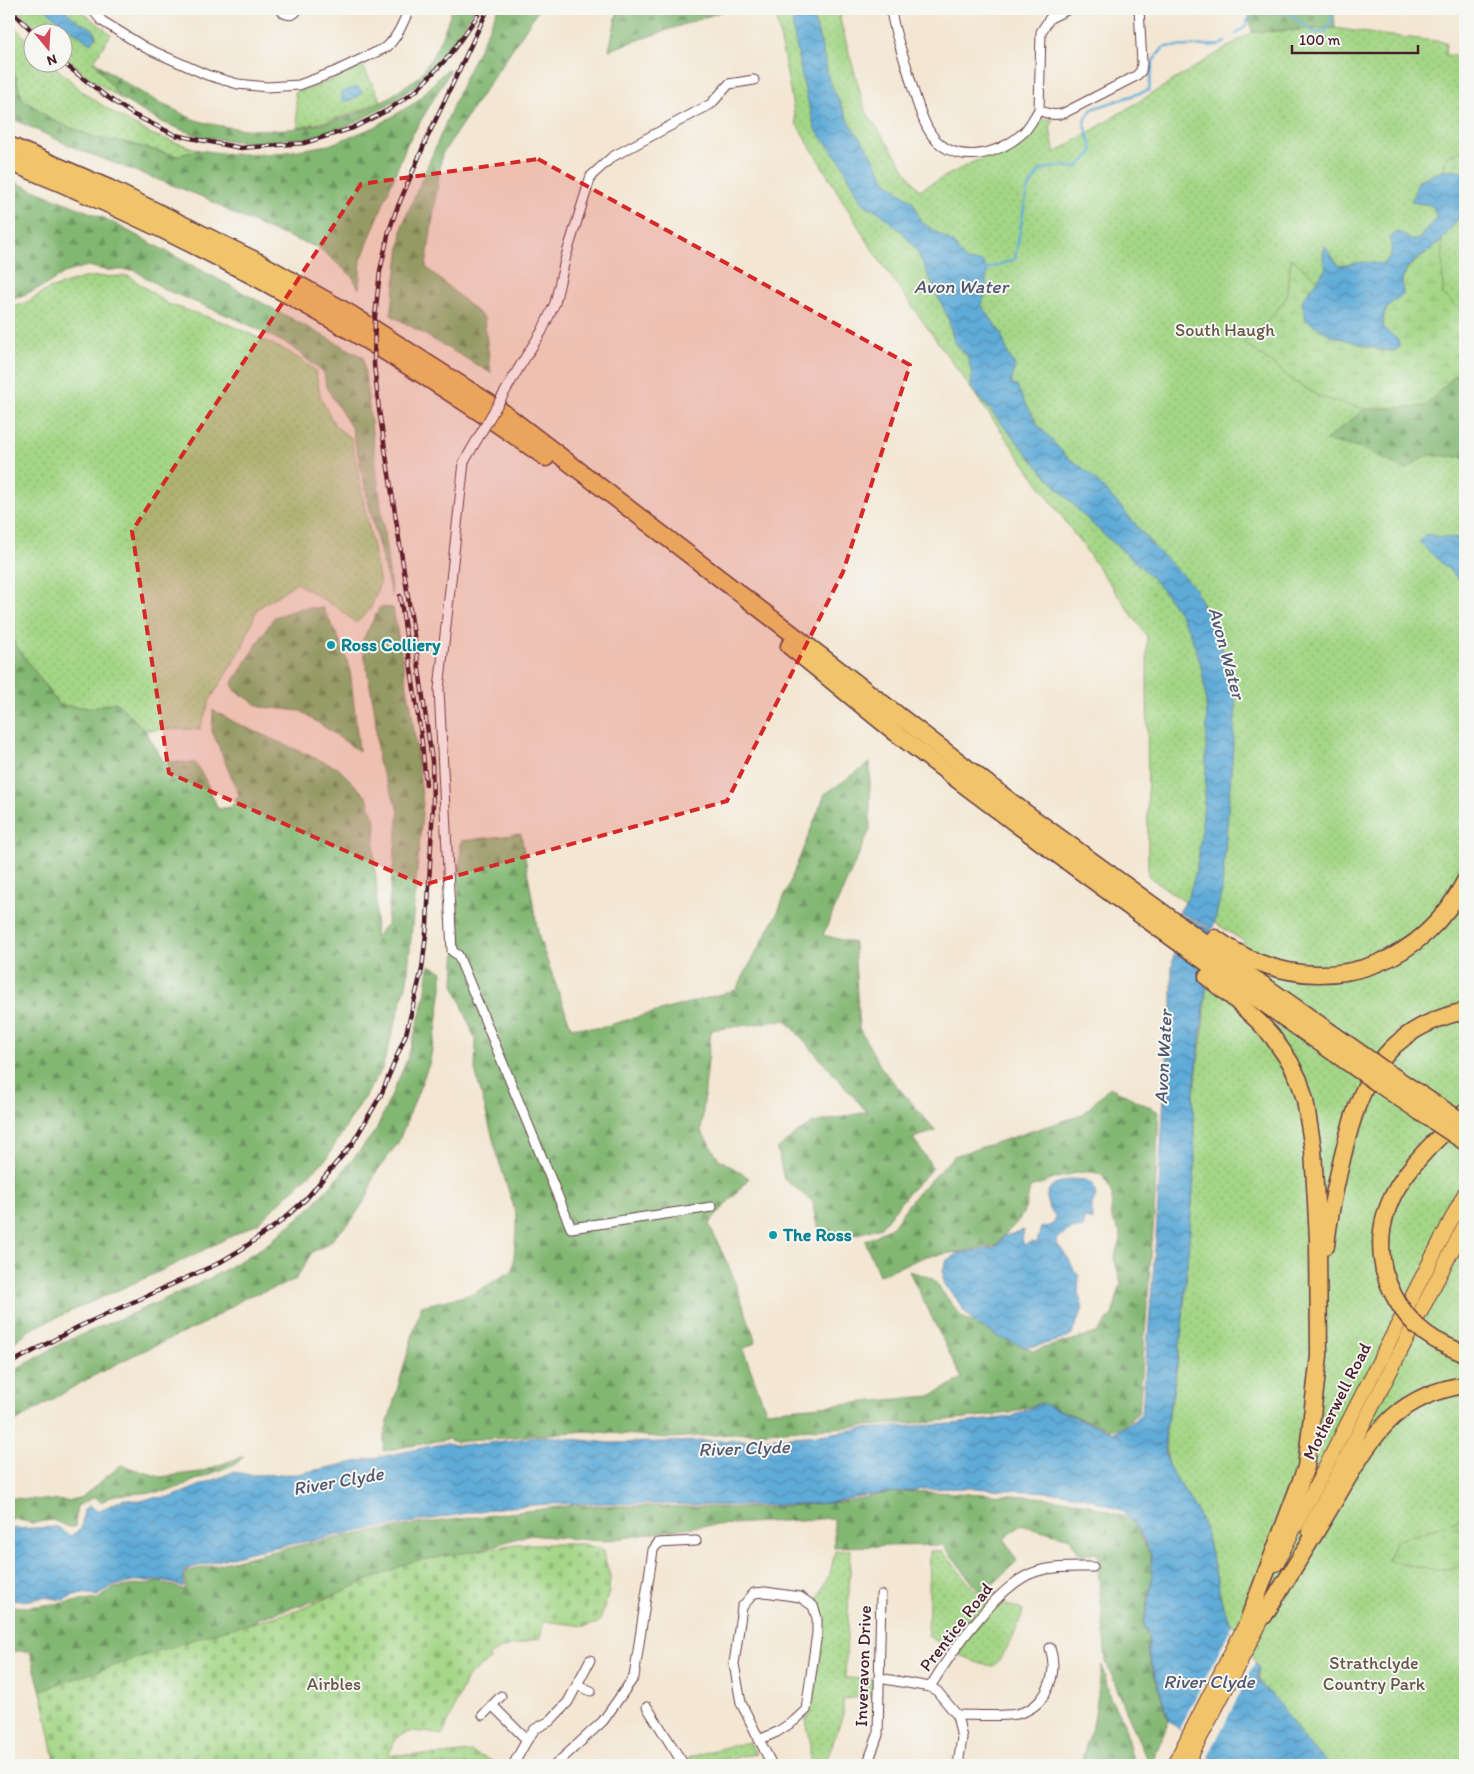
<svg xmlns="http://www.w3.org/2000/svg" width="1474" height="1774" font-family="Itim,sans-serif">
<defs>
<pattern id="grass-dots" width="8" height="8" patternUnits="userSpaceOnUse" patternTransform="scale(1.25)"><rect width="8" height="8" fill="#a3d685"/><path d="M2 2h.1M6 6h.1" fill="none" stroke="#8eb773" stroke-width="1.8" stroke-linecap="round"/></pattern>
<pattern id="forest-firs" width="22" height="20" patternUnits="userSpaceOnUse" patternTransform="scale(1.25)"><rect width="22" height="20" fill="#82b772"/><path d="M5 1l3.5 6h-7zM16 11l3.5 6h-7z" fill="#6c945e"/></pattern>
<pattern id="wetland-marsh" width="20" height="14" patternUnits="userSpaceOnUse" patternTransform="scale(1.25)"><rect width="20" height="14" fill="#a3d685"/><path d="M1 5h8M5 5V1M11 12h8M15 12V8" fill="none" stroke="#8eb773"/></pattern>
<pattern id="cemetery-stones" width="16" height="16" patternUnits="userSpaceOnUse" patternTransform="scale(1.25)"><rect width="16" height="16" fill="#a3d685"/><path d="M2 7V4a2 2 0 0 1 4 0v3zM10 15v-3a2 2 0 0 1 4 0v3z" fill="#8eb773"/></pattern>
<pattern id="water-waves" width="16" height="10" patternUnits="userSpaceOnUse" patternTransform="scale(1.25)"><rect width="16" height="10" fill="#5fabd8"/><path d="M0 5q4-4 8 0t8 0" fill="none" stroke="#508baf"/></pattern>
</defs>
<rect width="100%" height="100%" fill="#f6f6f2"/>
<filter id="ink" filterUnits="userSpaceOnUse"><feTurbulence type="fractalNoise" baseFrequency=".02" numOctaves="2"/><feDisplacementMap in="SourceGraphic" scale="10" xChannelSelector="R" yChannelSelector="G"/><feConvolveMatrix kernelMatrix="1 2 1 2 8 2 1 2 1" color-interpolation-filters="sRGB"/></filter>
<filter id="wash" filterUnits="userSpaceOnUse"><feTurbulence type="fractalNoise" baseFrequency=".0096" numOctaves="4" result="noise"/><feDisplacementMap in="SourceGraphic" scale="20" xChannelSelector="R" yChannelSelector="G"/><feGaussianBlur stdDeviation="1.12" result="paint"/><feColorMatrix in="noise" values="0 0 0 0 0 0 0 0 0 0 0 0 0 0 0 0 0 1.4 0 .05"/><feComposite in="paint" operator="in"/></filter>
<g filter="url(#wash)">
<rect width="100%" height="100%" fill="#f3e6d2"/>
<g fill="url(#grass-dots)" stroke="#767a58">
<path d="M16,9H79L111,34L94,61L120,98L88,77L63,54L62,32H40Z"/>
<path d="M775,9H842L840,20L865,110L919,190L973,162L1002,152L1020,139L1040,118L1053,120L1050,129L1055,153L1252,32L1335,28L1374,34L1446,42L1445,55H1465V1765H1216L1262,1685C1257,1679 1258,1675 1259,1668L1255,1663L1223,1607L1206,1532L1196,1510L1168,1465L1165,1432L1174,1387L1182,1329L1195,1166L1193,1099L1203,1028L1206,990L1245,942L1215,923L1148,876L1147,636L875,254L796,123Z"/>
<path d="M9,21L32,45V62L51,63L83,92L115,114L153,135L199,150L177,156L123,142L96,138L54,121L22,99L9,54Z"/>
<path d="M363,66L381,101C351,115 330,122 298,127L295,92L315,87Z"/>
<path d="M129,276L168,304L226,323L289,352L315,370L321,398L335,426L351,438L380,583L370,610L356,623L338,608L296,583L257,609L242,648L210,700L200,729L145,730L116,702L92,708L59,705L9,636V309L27,302L49,289L87,277Z"/>
<path d="M851,1550L845,1678L874,1679L872,1696L843,1699V1714L827,1759V1765H810V1740L806,1720L811,1712L815,1696L821,1630L817,1601L831,1570L835,1551Z"/>
<path d="M930,1551L943,1552C952,1562 976,1594 986,1599C998,1605 1012,1604 1023,1611C1017,1630 1007,1652 994,1666C969,1664 949,1649 928,1636Z"/>
<path d="M749,1742L756,1754L693,1764L688,1758L714,1750Z"/>
</g>
<g fill="url(#forest-firs)" stroke="#666b4e">
<path d="M452,9H475L450,47L423,80L389,105L350,125L312,137L251,143L201,137L159,121L120,98L94,61C120,80 146,97 175,110C183,114 191,119 199,121C265,139 344,130 400,90C406,85 416,80 421,74C435,55 445,31 452,9Z"/>
<path d="M498,9H539L442,154L426,267L484,318L491,373L391,315L403,224L463,82Z"/>
<path d="M618,9H729L609,50Z"/>
<path d="M1248,9H1334L1335,28L1252,32Z"/>
<path d="M9,54L22,99L54,121L96,138L123,142L177,156L199,150L228,154H275L329,145L375,127L416,102L447,69L450,71L407,144L361,260L359,289L352,276L319,248L275,232L232,213L206,198L77,149L9,117Z"/>
<path d="M9,180L106,219L363,357L392,597L374,527L352,429L326,387L324,373L289,345L239,320L166,290L134,270H105L87,266L64,273L44,286L9,301Z"/>
<path d="M1465,365V457L1426,455L1406,470L1360,447L1325,441L1365,409L1425,406Z"/>
<path d="M380,607L393,608L412,713L423,804L407,982L382,1069L326,1159L258,1223L163,1270L31,1329L9,1346V636L59,705L92,708L116,702L145,730L163,761L195,763L205,779L218,809L231,807L239,795L212,731L213,710L238,724L338,768L367,797L376,823L374,855L377,891L375,937L387,924L399,811L378,762L375,713L362,641Z"/>
<path d="M301,608H323L338,637L350,669L359,751L301,711L261,707L236,691L232,684L274,617Z"/>
<path d="M870,763V829L823,935L854,943L859,1028L882,1069L936,1131L913,1138L933,1168L909,1192L881,1227L851,1236L831,1237L820,1231L815,1219L813,1202L784,1179L777,1149L797,1133L814,1123L867,1112L786,1020L711,1030L701,1131L719,1159L749,1178L709,1224L732,1274L756,1342L743,1349L766,1411L930,1396L962,1379L909,1271L932,1278L962,1317L1033,1351L1097,1333L1112,1315L1121,1283L1114,1258C1117,1251 1123,1241 1120,1233C1117,1226 1112,1222 1111,1215C1110,1209 1113,1202 1112,1196C1110,1190 1107,1179 1101,1175C1085,1165 1046,1182 1030,1188C1028,1196 1027,1208 1022,1215C1015,1227 1003,1234 996,1246L924,1257L879,1275L865,1241L893,1226L913,1198L954,1156L1082,1115L1110,1087L1159,1112L1154,1216L1139,1412L1124,1425L1111,1430L1041,1403L1010,1413L929,1422L669,1438L587,1431L455,1442L448,1439L383,1451L384,1436L421,1306L473,1294L513,1270L517,1217L498,1158L475,1070L476,1042L454,984L461,841L521,834L539,938L571,1027L598,1028L736,990L778,912L825,794Z"/>
<path d="M429,965L442,971V988L436,1031L429,1064L398,1143L374,1175L367,1197L351,1221L328,1244L312,1252L296,1279L281,1286L248,1296L203,1324L132,1356L80,1383L15,1422L9,1428V1374L62,1343L154,1304L212,1277L265,1246L310,1208L341,1174L376,1130L407,1060L425,998Z"/>
<path d="M244,1456L237,1463L169,1491L114,1495L101,1502L95,1497L77,1506L75,1527H69L52,1520L33,1523L9,1518V1498L68,1501L82,1497L121,1465L160,1477L200,1472Z"/>
<path d="M900,1491L1014,1495L1076,1501L1131,1519L1150,1554L1153,1573L1143,1624L1149,1640L1147,1652L1169,1721L1151,1765H1149L1106,1662L1097,1553L1080,1556L1070,1538L1021,1525L1004,1539L1017,1561L982,1595L943,1545L834,1547V1518L699,1526L603,1541L528,1535L256,1619V1621L43,1700L30,1651H9V1606L27,1607L98,1599L114,1588L160,1582L185,1590V1572L309,1543L417,1524L576,1505L760,1508L841,1502Z"/>
<path d="M1102,1665L1110,1698L1124,1723L1131,1754L1136,1765H1080L1094,1721Z"/>
</g>
<g fill="url(#wetland-marsh)" stroke="#767a58">
<path d="M1465,149V176C1459,168 1452,169 1443,171L1447,156Z"/>
<path d="M1442,240L1443,295L1465,314V365L1425,406L1365,409L1320,397L1295,382L1244,342L1271,319L1286,298L1291,258L1319,281L1309,290L1330,335L1380,350L1394,351L1389,333L1383,328C1382,313 1389,302 1403,295L1402,280L1407,268Z"/>
<path d="M1465,1510V1565C1440,1574 1412,1567 1387,1560L1396,1541L1457,1521Z"/>
</g>
<path fill="url(#cemetery-stones)" stroke="#767a58" d="M516,1544H582L602,1549L610,1576L609,1592L599,1623L584,1626L544,1621L540,1638L503,1648L488,1656L490,1660L467,1677L443,1735C429,1733 405,1726 396,1740C393,1744 391,1750 389,1755H442L471,1752L494,1762L495,1765H56L41,1690L207,1635L299,1610L411,1562Z"/>
<g fill="url(#water-waves)" stroke="#546582">
<path d="M48,9H63L82,24L89,26L94,30L96,37L92,42H88L53,16L48,11Z"/>
<path d="M792,9H812V14L821,43L829,80L852,127L869,150L886,181L913,202L921,222L953,243L966,261L983,262L988,273L986,279L987,292L981,304L1001,333L1008,354L1015,366L1011,385L1017,386L1022,397L1039,426L1066,456L1088,472L1122,508L1154,547L1194,587L1212,625L1223,651L1232,680L1236,707L1222,890L1213,929L1179,912C1200,884 1200,837 1204,803C1206,786 1206,768 1206,750C1209,685 1203,636 1158,585C1136,559 1107,540 1083,515C1044,474 1007,431 971,387L972,374L968,357L954,342L948,318L917,251L903,233L879,212L863,204L841,162L815,129L803,82L793,29Z"/>
<path d="M358,87L362,92C359,97 348,103 342,100V92Z"/>
<path d="M1454,169L1462,172L1465,176V210L1442,240L1407,268L1402,280L1403,295C1389,305 1382,308 1383,328L1398,340L1400,347L1394,351L1380,350L1330,335L1306,320L1302,301C1309,289 1319,280 1326,268L1323,259L1324,245L1339,266L1363,262L1383,264C1393,256 1392,250 1390,238L1396,232L1403,234L1410,240H1418L1436,218L1435,211L1431,205L1411,202L1419,180L1442,171Z"/>
<path d="M1426,534L1439,537L1465,538V585L1419,542Z"/>
<path d="M1178,914L1213,931L1193,1099L1195,1166L1182,1329L1174,1387L1165,1432V1449L1168,1465L1196,1510L1206,1532L1223,1607L1255,1663L1259,1668L1257,1676L1259,1682L1280,1704L1304,1740L1330,1765H1218L1169,1720L1148,1652L1149,1638L1144,1625L1152,1579L1151,1554L1140,1533L1131,1519L1120,1510L1088,1498L1067,1493L970,1488L923,1489L861,1496L829,1503L757,1506L607,1503L547,1504L498,1508L366,1530L250,1552L184,1570L183,1587L164,1581H138L114,1586L97,1596C86,1592 74,1593 64,1600L44,1597L32,1600L9,1601V1529L58,1527L70,1536L81,1529L84,1510L89,1506L98,1511L124,1499L141,1501L151,1498L172,1497L233,1472L251,1475L297,1474L447,1443L454,1445H473L544,1436L610,1443L749,1440L820,1435L859,1429L952,1424L1011,1417L1041,1403L1107,1430L1122,1438L1113,1432L1133,1421L1142,1412L1156,1237L1165,1079L1172,1006V968Z"/>
<path d="M1071,1179C1087,1180 1094,1178 1096,1197L1092,1204V1220L1086,1218L1084,1220V1225L1082,1229C1070,1226 1064,1233 1056,1241C1059,1248 1064,1252 1068,1258C1072,1265 1073,1270 1079,1276L1078,1293L1083,1308L1072,1334L1064,1339L1037,1346L1027,1347L1020,1345L995,1336L988,1330L979,1327L964,1311L956,1298L946,1287L943,1279V1271L946,1261L958,1253L995,1248L1003,1237L1024,1230L1022,1239L1024,1245L1031,1242L1037,1243L1041,1227H1048L1055,1222V1215C1045,1208 1043,1191 1055,1184C1060,1182 1066,1181 1071,1179Z"/>
</g>
<path fill="#f3e6d2" d="M1233,1624L1255,1663L1208,1757L1179,1729Z"/>
<g fill="none" stroke-linecap="round" stroke-linejoin="round">
<g stroke="#5fabd8" stroke-width="2.5">
<path d="M1236,34L1244,28L1252,13L1288,12L1313,32L1324,33L1331,24L1332,9"/>
<path d="M985,270L1015,259L1027,191L1040,170L1061,166L1077,168L1093,152L1084,121L1092,109L1149,90L1153,61L1164,47L1220,45L1225,42"/>
</g>
</g>
</g>
<g filter="url(#ink)">
<g fill="none" stroke-linecap="round" stroke-linejoin="round">
<defs>
<g id="street">
<path d="M92,9L102,21L146,48L207,75L238,84L267,87L299,85L334,72L387,47C398,36 403,23 409,9"/>
<path d="M280,9C285,16 293,17 298,9"/>
<path d="M891,9C893,29 901,49 907,68C913,88 918,111 928,129C949,167 996,158 1024,132C1030,126 1034,117 1039,110C1048,114 1054,116 1064,113L1136,76L1141,71L1142,63L1139,9"/>
<path d="M1039,110L1041,32L1050,18L1069,9"/>
<path d="M520,366L542,331L555,303L566,256L591,176L612,157L711,104L729,84L754,80"/>
<path d="M464,462L439,689L452,951L458,955L571,1228L712,1207"/>
<path d="M879,1678L930,1687L937,1691L957,1715L962,1738L958,1765"/>
<path d="M577,1685L591,1691"/>
<path d="M930,1687C950,1654 998,1584 1035,1572C1053,1566 1074,1567 1093,1567"/>
<path d="M492,1705L527,1740"/>
<path d="M647,1707L684,1765"/>
<path d="M483,1715L501,1696"/>
<path d="M957,1715C975,1715 998,1717 1016,1714C1046,1708 1059,1675 1050,1648"/>
<path d="M759,1740L777,1732L794,1721L806,1710L817,1633V1618L813,1606L800,1597L765,1592L754,1593L742,1607L734,1664L741,1703L772,1765"/>
<path d="M513,1765L527,1740L535,1729L550,1721L568,1702L590,1660"/>
<path d="M555,1765L603,1721L634,1677L653,1550L658,1543L696,1541"/>
<path d="M867,1765L878,1735L881,1595"/>
</g>
<g id="primary">
<path d="M1309,1530L1465,1225"/>
<path d="M1276,1564L1465,1193"/>
<path d="M1174,1765L1253,1610"/>
<path d="M1186,1765L1269,1606"/>
</g>
<g id="highway">
<path d="M9,145L109,188L259,262L351,314L499,409L1026,813L1235,965L1366,1057"/>
<path d="M9,162C199,238 379,340 546,458"/>
<path d="M789,646C828,677 866,710 906,741C1054,854 1205,963 1357,1069"/>
<path d="M1215,938C1228,947 1241,955 1255,961C1338,995 1425,961 1465,881"/>
<path d="M1207,977L1232,997L1259,1022L1272,1036L1290,1062L1299,1080L1305,1100L1313,1149L1318,1240L1319,1356L1306,1467L1249,1618"/>
<path d="M1387,1072L1429,1100"/>
<path d="M1380,1085L1420,1112"/>
<path d="M1326,1246C1329,1217 1335,1188 1342,1159C1360,1083 1382,1029 1465,1011"/>
<path d="M1384,1271C1368,1199 1419,1157 1465,1112"/>
<path d="M1447,1346L1465,1354"/>
<path d="M1264,1616C1287,1579 1310,1542 1332,1505C1350,1475 1367,1441 1393,1417C1413,1399 1439,1389 1465,1385"/>
</g>
</defs>
<use href="#street" stroke="#633d44" stroke-width="11"/>
<use href="#primary" stroke="#633d44" stroke-width="16"/>
<use href="#highway" stroke="#633d44" stroke-width="19"/>
<use href="#street" stroke="#fff" stroke-width="9"/>
<use href="#primary" stroke="#f1c36a" stroke-width="14"/>
<use href="#highway" stroke="#f1c36a" stroke-width="16"/>
<defs>
<g id="rail">
<path d="M10,9L33,32"/>
<path d="M62,62L107,97L134,115L175,135L241,148L304,143L353,128L388,110L417,90L449,56L478,15"/>
<path d="M400,596L422,742L426,785"/>
<path d="M9,1364L78,1327L217,1264L242,1249L279,1223L306,1199L352,1144L381,1095L406,1034L422,969L427,925L433,804L432,761L416,648L379,410L374,364L375,317L380,271L389,231L396,211L427,138L488,9"/>
</g>
</defs>
<use href="#rail" stroke="#4a1f2b" stroke-width="4.5"/>
<use href="#rail" stroke="#f6f6f2" stroke-width="2.5" stroke-dasharray="8" stroke-linecap="butt"/>
<defs>
<path id="street-bridge" d="M464,462L520,366"/>
<g id="highway-bridge">
<path d="M1366,1057L1387,1072"/>
<path d="M1357,1069L1380,1085"/>
<path d="M1429,1100L1465,1123"/>
<path d="M1420,1112L1465,1142"/>
<path d="M1384,1271C1394,1304 1414,1331 1447,1346"/>
</g>
</defs>
<use href="#street-bridge" stroke="#633d44" stroke-width="11" stroke-linecap="butt"/>
<use href="#highway-bridge" stroke="#633d44" stroke-width="19" stroke-linecap="butt"/>
<use href="#street-bridge" stroke="#fff" stroke-width="9"/>
<use href="#highway-bridge" stroke="#f1c36a" stroke-width="16"/>
</g>
</g>
<path fill="#d62828" fill-opacity="0.2" stroke="#d62828" stroke-width="4" stroke-dasharray="10 6" stroke-linejoin="round" d="M538,159L910,365L843,572L727,801L423,885L169,773L132,531L361,184Z"/>
<g fill="#0f9aa8" stroke="#f6f6f2" stroke-width="2">
<circle cx="331" cy="645" r="5"/>
<circle cx="773" cy="1235" r="5"/>
</g>
<g text-anchor="middle" dominant-baseline="central" stroke-width="4" stroke-linejoin="round" paint-order="stroke">
<g font-size="18" fill="#655646" stroke="#f6f6f2">
<text x="1225" y="330">South Haugh</text>
<text x="1374" y="1663">Strathclyde<tspan x="1374" dy="21">Country Park</tspan></text>
<text x="334" y="1684">Airbles</text>
</g>
<g font-size="18" font-weight="bold" fill="#0d838f" stroke="#f6f6f2" text-anchor="start">
<text x="341" y="645">Ross Colliery</text>
<text x="783" y="1235">The Ross</text>
</g>
<g font-size="18" fill="#4a1f2b" stroke="#f6f6f2">
<text transform="translate(1337 1401) rotate(-63)">Motherwell Road</text>
<text transform="translate(956 1627) rotate(-52)">Prentice Road</text>
<text transform="translate(863 1666) rotate(-88)">Inveravon Drive</text>
</g>
<g font-size="19" font-style="italic" fill="#525770" stroke="#f6f6f2">
<text x="961" y="286">Avon Water</text>
<text transform="translate(1227 653) rotate(75)">Avon Water</text>
<text transform="translate(1163 1057) rotate(-87)">Avon Water</text>
<text transform="translate(744 1448) rotate(-2)">River Clyde</text>
<text transform="translate(338 1481) rotate(-10)">River Clyde</text>
<text x="1209" y="1681">River Clyde</text>
</g>
</g>
<rect width="1474" height="1774" fill="none" stroke="#f6f6f2" stroke-width="30"/>
<g transform="translate(48 48) rotate(162)"><circle r="24" fill="#f6f6f2" stroke="#b1a0a2"/>
<path d="M0-4L9 19L0 12L-9 19Z" fill="#d1495b"/>
<text y="-8" font-size="14" font-weight="bold" text-anchor="middle" fill="#4a1f2b">N</text>
</g>
<path d="M1292 45v8h126v-8" fill="none" stroke="#4a1f2b" stroke-width="2.5"/>
<text x="1299" y="45" font-size="15" fill="#4a1f2b" stroke="#f6f6f2" stroke-width="4" paint-order="stroke">100 m</text>
</svg>
